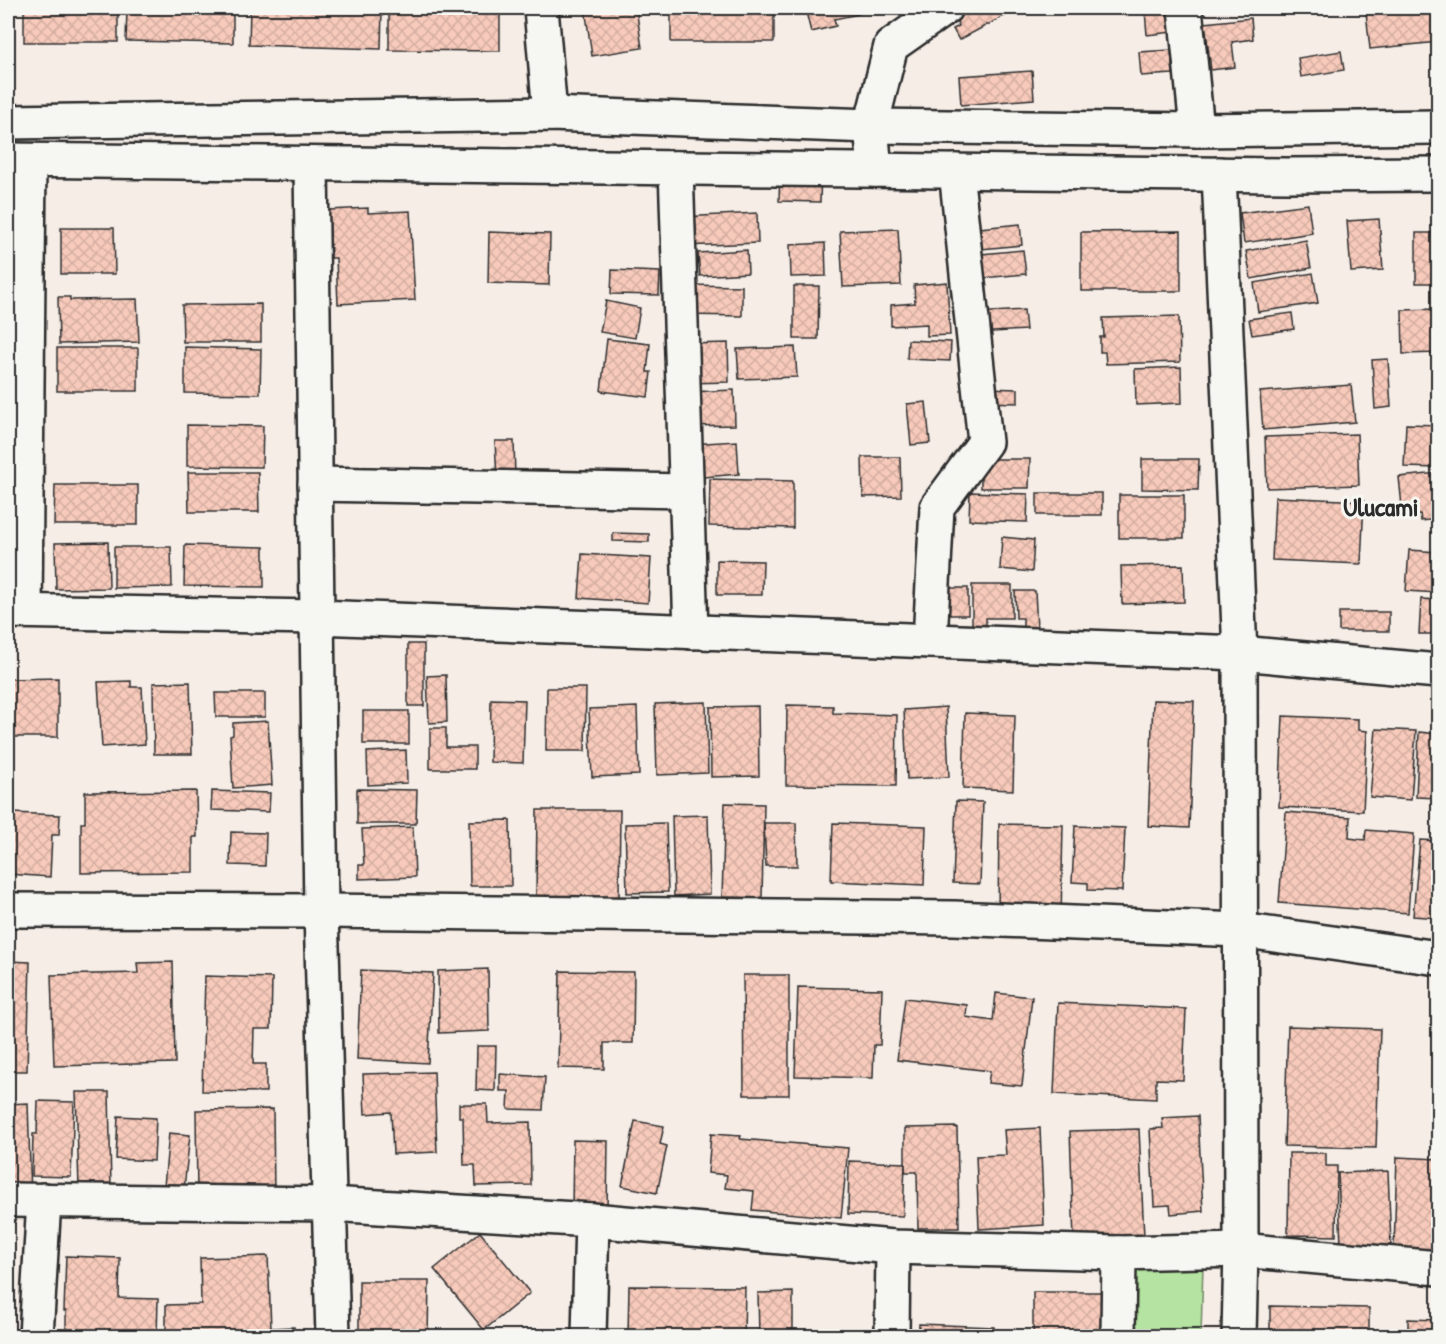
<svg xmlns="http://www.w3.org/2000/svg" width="1446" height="1344" font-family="'Patrick Hand',sans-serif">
<defs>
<pattern id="building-cross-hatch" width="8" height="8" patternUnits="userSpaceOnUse" patternTransform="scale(1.5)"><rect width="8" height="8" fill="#f7cabb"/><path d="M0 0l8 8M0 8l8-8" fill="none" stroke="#d4aea1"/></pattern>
</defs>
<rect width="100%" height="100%" fill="#f6ede7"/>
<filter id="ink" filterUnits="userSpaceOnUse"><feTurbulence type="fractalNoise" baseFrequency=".0167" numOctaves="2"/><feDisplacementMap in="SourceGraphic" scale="12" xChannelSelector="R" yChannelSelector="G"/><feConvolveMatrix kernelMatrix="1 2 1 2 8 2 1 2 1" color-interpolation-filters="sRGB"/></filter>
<g filter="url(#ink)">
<path fill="#b5e3a1" stroke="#708766" stroke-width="1.5" d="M1203,1264L1201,1336H1132L1133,1265Z"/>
<g fill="url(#building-cross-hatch)" stroke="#2b2b2b" stroke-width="1.5">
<rect x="24" y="8" width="94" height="34"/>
<path d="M127,8H233V43L126,41Z"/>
<path d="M250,8H382L381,49L249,45Z"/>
<path d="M389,8H500V51L389,50Z"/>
<path d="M585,8H636L642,48L592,56Z"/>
<rect x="671" y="8" width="103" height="34"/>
<path d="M805,8H858L859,14L834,19L836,26L811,32Z"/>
<path d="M966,8H1005L1008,14L959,40L953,29L959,26L953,14Z"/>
<path d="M1178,8L1181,31L1147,35L1145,11Z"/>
<path d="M1407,8H1438V42L1370,49L1366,12Z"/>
<path d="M1251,18L1253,39L1232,42L1235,67L1211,70L1205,23Z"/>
<path d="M1171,50L1173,74L1141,76L1139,52Z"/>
<path d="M1341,51L1344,70L1301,77L1298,58Z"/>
<path d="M1032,71L1034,99L961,105L959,76Z"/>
<path d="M780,169L821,170L820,202L779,201Z"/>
<path d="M1308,204L1312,233L1244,243L1240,213Z"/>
<path d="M368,208V213L410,211L415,300L338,304L336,258H331L329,210Z"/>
<path d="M757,213L758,243L684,246L683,217Z"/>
<path d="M1379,219L1383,270L1351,272L1347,221Z"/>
<path d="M1020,224L1022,245L971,250L969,229Z"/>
<path d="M61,228H114L115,274H61Z"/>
<path d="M898,229L901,285L843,287L840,231Z"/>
<path d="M1181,231V291H1081V232Z"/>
<path d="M489,232L550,234L549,285L488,283Z"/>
<rect x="1416" y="233" width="22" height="50"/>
<path d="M1306,240L1311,268L1251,279L1246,251Z"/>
<path d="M825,243L826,276L791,277L790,245Z"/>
<path d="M747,250L748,273L700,276L698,253Z"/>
<path d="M1023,250L1026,274L973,279L971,255Z"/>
<path d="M612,270L660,272L659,295L611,294Z"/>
<path d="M1313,273L1318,303L1258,312L1254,283Z"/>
<path d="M947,282L950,335L927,336V324L891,326V305L915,303L914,285Z"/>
<path d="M685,285L742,286V316L685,315Z"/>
<path d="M794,286H819L818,339H794Z"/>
<path d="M58,297H70V300L137,299L139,342L59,344Z"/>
<path d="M606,301L640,308L635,338L600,332Z"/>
<path d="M261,304V342H183L182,305Z"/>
<path d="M1438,309V353L1403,354L1402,310Z"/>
<path d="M1024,310L1026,330L977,333L976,313Z"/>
<path d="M1292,313L1294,329L1252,335L1249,319Z"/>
<path d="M1179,316L1180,362L1106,364L1105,352H1100V337H1104L1103,318Z"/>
<path d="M607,339L650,344L647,372H651L648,397L601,391Z"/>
<path d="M908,340L951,342L950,361L907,359Z"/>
<path d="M728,343L729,382L688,383L687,344Z"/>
<path d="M185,347L261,349L260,394L185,393Z"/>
<path d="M795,347L797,377L739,379L737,349Z"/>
<rect x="57" y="348" width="81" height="43"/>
<path d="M1388,359L1391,407L1375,409L1372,360Z"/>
<path d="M1181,367L1182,403L1136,405L1135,369Z"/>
<path d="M1351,385L1355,422L1263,430L1260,392Z"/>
<path d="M984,388L1018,389V403L983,402Z"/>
<path d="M734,390L735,425L689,426L688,392Z"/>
<path d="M926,402L930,443L911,445L907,404Z"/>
<path d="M1406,424L1438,425V468L1404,467Z"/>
<path d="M187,425L263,426L262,467L187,466Z"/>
<path d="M1357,434L1359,485L1267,488L1265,437Z"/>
<path d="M495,441H514L515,477L497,478Z"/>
<path d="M737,441L739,474L692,478L690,444Z"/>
<path d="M862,457H900L901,496L863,497Z"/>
<path d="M981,459H1030L1029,488H981Z"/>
<path d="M1142,459H1199L1198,490L1142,489Z"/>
<path d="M188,472H258L259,512H189Z"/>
<path d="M1438,473V519L1421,521L1420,514L1403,516L1399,477Z"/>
<path d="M710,479L793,481V528L709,526Z"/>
<path d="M55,485H138V525H54Z"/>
<path d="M970,492L1028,494L1027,522L969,520Z"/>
<rect x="1037" y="493" width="65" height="22"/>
<rect x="1119" y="495" width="65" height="43"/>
<path d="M1275,497L1364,501L1361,564L1272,560Z"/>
<path d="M613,533L649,534V542L613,541Z"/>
<path d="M1002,537L1034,540L1032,572L1000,569Z"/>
<path d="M108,542L109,588L56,589L55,543Z"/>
<path d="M185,545L264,547V587L184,586Z"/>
<path d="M114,547H171L172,587L114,588Z"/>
<path d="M1409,550L1438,552V593L1406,591Z"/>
<path d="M582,554L651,558L648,603L579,598Z"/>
<path d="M717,560L763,561L762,595H717Z"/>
<path d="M1183,565L1184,602L1122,604L1121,566Z"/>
<path d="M972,585H1012V618H986V636H972Z"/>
<rect x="935" y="588" width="33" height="27"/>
<path d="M1015,591H1035L1037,628L1023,629V618H1016Z"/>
<path d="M1421,599L1438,600V634H1419Z"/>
<rect x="1339" y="612" width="50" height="19"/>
<rect x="408" y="644" width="16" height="62"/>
<path d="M446,675L447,722L429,723L427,676Z"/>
<path d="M58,678V737H10L9,679Z"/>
<path d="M131,681V687H142L145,744L102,747L98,682Z"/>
<path d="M190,682L192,754H154L153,683Z"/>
<path d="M547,688H586L585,751H546Z"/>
<path d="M215,693H265V717H216Z"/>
<path d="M491,699L525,700L523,763L490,762Z"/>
<path d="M1153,700L1194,701L1189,828L1148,826Z"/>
<path d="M706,702L708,773L657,775L655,704Z"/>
<path d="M787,705L833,706V713L897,715L896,786L786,785Z"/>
<path d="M758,706L759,776L711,777L710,707Z"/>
<path d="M637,707L639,775L592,777L589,709Z"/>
<path d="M946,707L949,777L907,779L904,710Z"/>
<rect x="363" y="711" width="46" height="33"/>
<path d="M965,713L1015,715L1013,790L963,788Z"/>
<path d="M1283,716L1358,719V730L1367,731L1363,811L1279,807Z"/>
<path d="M268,721L272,785L233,788L230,736L233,735V723Z"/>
<path d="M430,728H446V747H475V769H430Z"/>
<path d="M1376,729L1416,731L1411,800L1370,797Z"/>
<path d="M1419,732L1438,734V798L1416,797Z"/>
<path d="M406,750L407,783L368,785L367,752Z"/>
<path d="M357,789L417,790L416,824H357Z"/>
<path d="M196,791L197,837H193V872L81,873V823H85V792Z"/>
<path d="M212,791L270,793L269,812L211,810Z"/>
<path d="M956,801L983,802L980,884L953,883Z"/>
<path d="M725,803L764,804L762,898L722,897Z"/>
<path d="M537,810H620L619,897L536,896Z"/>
<path d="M1286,812L1350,817L1349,838L1365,840L1366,830L1414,834L1408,913L1279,903Z"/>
<path d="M11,813L60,815L59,835H52L50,877L8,874Z"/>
<path d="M708,815L710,894L674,896L672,816Z"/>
<path d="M510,820L511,886H470L469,821Z"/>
<path d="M666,823L668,892L627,893L625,824Z"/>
<path d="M764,823H796L797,866H766Z"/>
<path d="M833,823L926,826L924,885L831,881Z"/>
<path d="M999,824L1063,825L1061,918L998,917Z"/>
<path d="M1075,826L1125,828L1122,891L1088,890V883L1072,882Z"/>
<path d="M413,827L415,877L359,879V865H364L362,829Z"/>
<path d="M231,832L266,833L265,866L230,865Z"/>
<path d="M1420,840L1438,841V918L1413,916Z"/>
<path d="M8,961L30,962L27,1071H8Z"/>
<path d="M173,962L175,1063L54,1066L51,975L138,973L137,963Z"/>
<path d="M488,969L489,1031L439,1033L438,971Z"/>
<path d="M361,970L433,973L428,1063L357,1059Z"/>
<path d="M560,971L634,972L633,1043H604V1069L558,1068Z"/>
<path d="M743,975H789V1095H744Z"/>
<path d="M205,976L272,978L271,1029H254L253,1064H266V1092L202,1091Z"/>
<path d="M798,987L882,989L880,1045H874L873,1078L795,1076Z"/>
<path d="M996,993L1032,997L1022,1086L988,1083L990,1071L897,1060L905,998L967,1005L966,1017L993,1021Z"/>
<path d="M1058,1003L1186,1009L1183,1080L1156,1079V1099L1054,1094Z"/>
<path d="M1288,1026L1380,1029L1376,1148L1284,1146Z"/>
<path d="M477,1046H496L495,1091L476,1090Z"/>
<path d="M434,1072L437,1152L393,1154L391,1112L365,1114L363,1074Z"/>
<path d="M500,1074L545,1077L543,1110L508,1109L509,1091H500Z"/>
<path d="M76,1092H109L111,1187L79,1188Z"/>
<path d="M38,1101L74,1102L71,1177L32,1176L33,1134H37Z"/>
<path d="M28,1103L31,1196L8,1197V1104Z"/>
<path d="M459,1104H487L488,1123L530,1122L531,1185L476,1186L475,1165H464L463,1117H459Z"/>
<path d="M273,1109L274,1193L197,1195L196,1110Z"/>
<path d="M118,1116L156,1118L154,1161L116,1159Z"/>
<path d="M1198,1116L1203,1211L1171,1214L1170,1205L1154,1206L1150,1129L1163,1128L1162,1118Z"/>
<path d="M635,1121L664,1126L660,1144L667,1146L657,1193L622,1186Z"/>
<path d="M957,1127L959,1228H918L917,1172H905V1128Z"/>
<path d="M1040,1128L1044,1225L979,1229L976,1156L1006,1155L1004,1130Z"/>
<path d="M1139,1129L1144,1237L1074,1240L1070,1131Z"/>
<path d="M169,1133L190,1135L184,1188L164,1186Z"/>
<path d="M711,1134L741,1136L740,1139L848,1148L841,1218L752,1210L754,1191L725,1188L727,1175L708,1173Z"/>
<path d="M573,1140L608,1141L607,1211L572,1210Z"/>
<path d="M1289,1153H1326V1166H1337L1336,1236L1288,1235Z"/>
<path d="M1397,1157L1438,1159V1250L1394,1249Z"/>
<path d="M849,1161L905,1163L903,1216L848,1214Z"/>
<path d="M1388,1171L1391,1245L1341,1246L1338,1173Z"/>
<path d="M480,1232L530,1293L484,1330L434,1269Z"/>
<path d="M66,1256L120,1258L119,1298L158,1299L157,1336H66V1311H64Z"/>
<path d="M268,1256L271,1328L294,1327V1336H166V1305L201,1304L200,1258Z"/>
<path d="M359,1281H429L428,1336H359Z"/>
<path d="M629,1286L745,1287L744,1336H628Z"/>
<path d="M793,1292V1336H759L758,1293Z"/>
<rect x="1033" y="1292" width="73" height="44"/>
<path d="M1270,1306L1369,1308V1336H1270Z"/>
<path d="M1408,1319L1438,1320V1336H1408Z"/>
<path d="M919,1324L994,1327V1336H918Z"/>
</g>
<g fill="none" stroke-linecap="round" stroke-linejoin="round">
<defs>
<g id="street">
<path d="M541,8L550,114"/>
<path d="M1185,8L1197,130"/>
<path d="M311,164L321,911L333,1336"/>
<path d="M676,168L691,632"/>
<path d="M875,170L871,126L891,46L945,8"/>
<path d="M1219,174L1240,653L1241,1250L1239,1336"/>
<path d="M315,484L686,491"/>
<path d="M8,611L317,617L1240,653L1438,671"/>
<path d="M25,611L29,161"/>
<path d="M930,641L937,507L985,442L956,171"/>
<path d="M8,910L321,911L954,918L1240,930L1438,958"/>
<path d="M8,1200L330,1204L592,1220L893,1247L1119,1253L1241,1250L1438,1268"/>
<path d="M36,1336L44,1200"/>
<path d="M589,1336L592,1220"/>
<path d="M892,1336L893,1247"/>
<path d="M1118,1336L1119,1253"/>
</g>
<g id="secondary">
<path d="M8,122L550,114L871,126L1197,130L1438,127"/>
<path d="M8,160L1287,175L1438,174"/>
</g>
</defs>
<use href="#street" stroke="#2b2b2b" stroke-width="38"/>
<use href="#secondary" stroke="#2b2b2b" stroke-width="38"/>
<use href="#street" stroke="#f6f6f2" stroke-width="33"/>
<use href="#secondary" stroke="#f6f6f2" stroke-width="33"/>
</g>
</g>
<g text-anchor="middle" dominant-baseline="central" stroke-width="6" stroke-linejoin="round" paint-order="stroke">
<g font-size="26" font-weight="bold" fill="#2b2b2b" stroke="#f6f6f2">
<text x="1381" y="506">Ulucami</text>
</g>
</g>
<rect width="1446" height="1344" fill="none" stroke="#f6f6f2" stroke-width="30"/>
<rect x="15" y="15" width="1416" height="1314" fill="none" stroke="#2b2b2b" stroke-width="2" filter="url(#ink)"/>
</svg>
